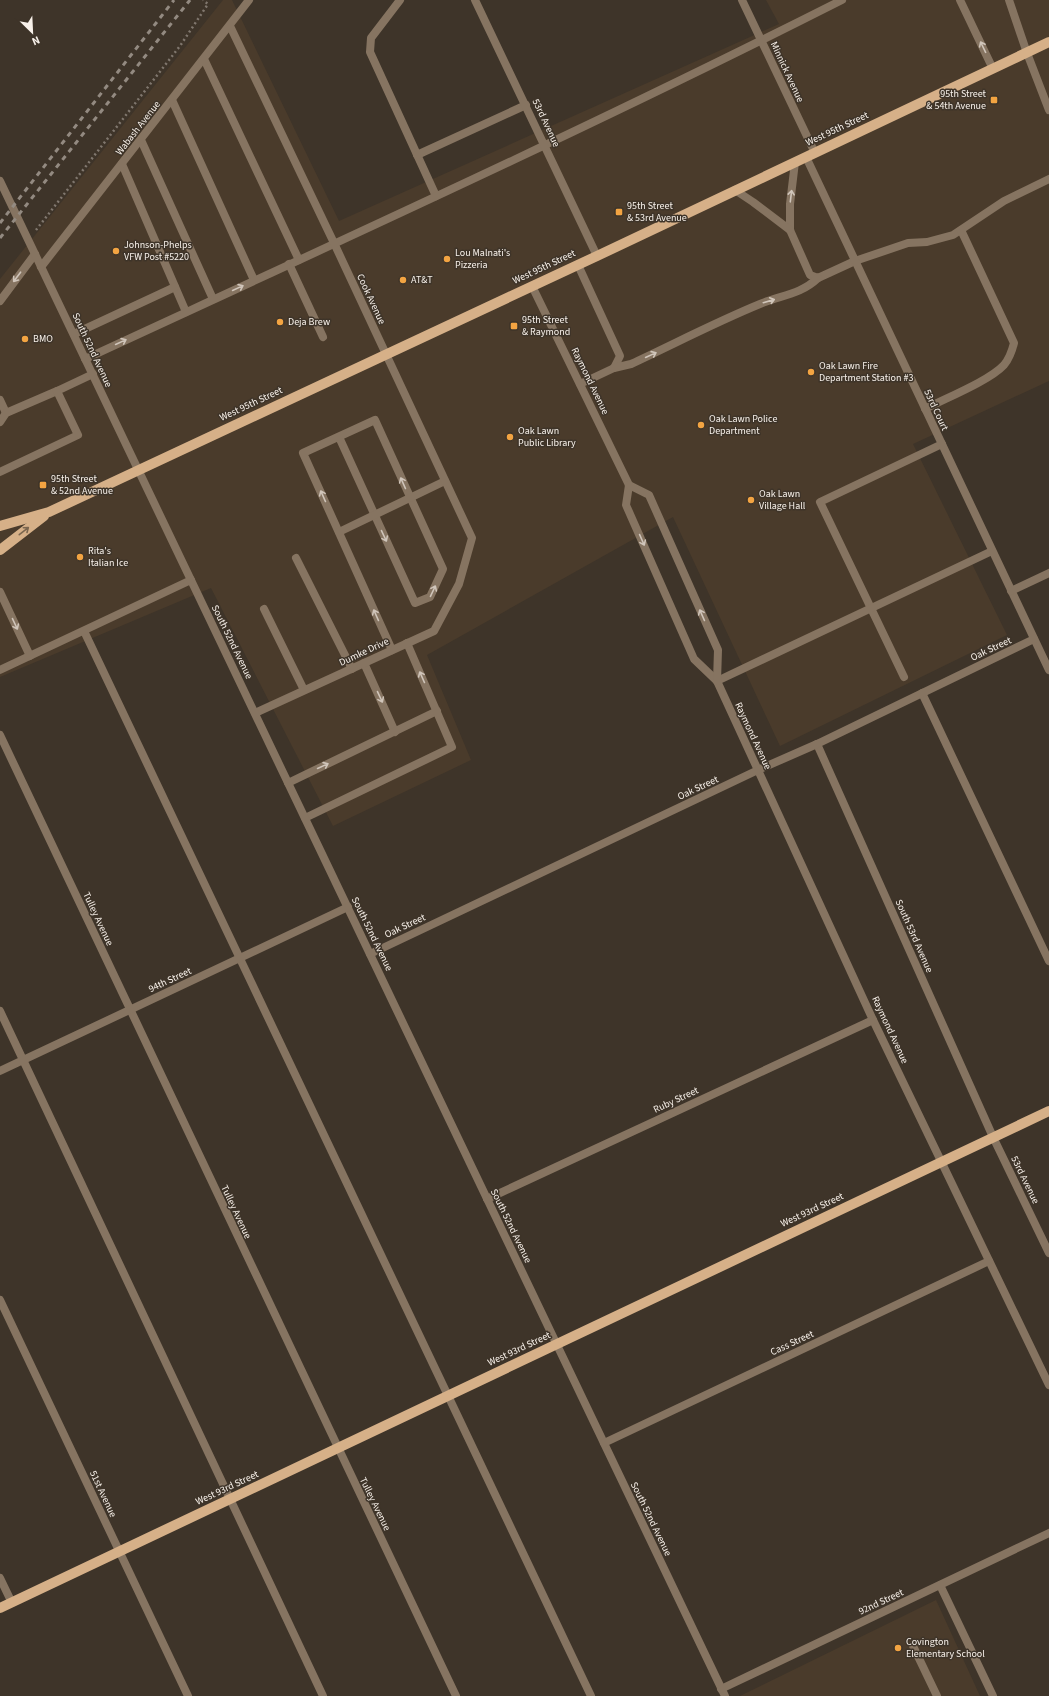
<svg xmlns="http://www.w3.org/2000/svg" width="1049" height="1696" font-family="'Source Sans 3',sans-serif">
<rect width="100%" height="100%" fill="#3e3429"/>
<g fill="#4a3b2b">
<path d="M223,0H232L339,221L779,24L766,0H1049V381L913,444L1007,635L780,746L673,517L427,655L471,760L333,826L211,588L0,677V279Z"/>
<path d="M936,1600L980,1696H740Z"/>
</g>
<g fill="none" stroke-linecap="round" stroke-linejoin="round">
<path stroke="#80776e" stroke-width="2.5" stroke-dasharray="2 3" stroke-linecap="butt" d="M36,230L180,46L208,4L203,0"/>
<g stroke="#867461" stroke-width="8">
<path d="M400,0L371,38L370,52L436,196"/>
<path d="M960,0L993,69"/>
<path d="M204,59L299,260"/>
<path d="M172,100L254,280"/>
<path d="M141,140L213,299"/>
<path d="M417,155L526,105"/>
<path d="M795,162L790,204V230L810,275L818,278L855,261L908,243L927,242L953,235L1004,201L1049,179"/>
<path d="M122,164L186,312"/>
<path d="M735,190L753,202L790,230"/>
<path d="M289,264L323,337"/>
<path d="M578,265L620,356L614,368L580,384"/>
<path d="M0,301L35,254"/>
<path d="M74,334L175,287"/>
<path d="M85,359C338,242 593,126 842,0"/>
<path d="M614,368L631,364C674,344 716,322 760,304C781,295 800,295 818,278"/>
<path d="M0,400L6,413"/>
<path d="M925,409C946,398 989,381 1004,365C1009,359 1012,351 1014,343L961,230"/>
<path d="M0,422L6,413L57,391"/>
<path d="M339,437L415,603L430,597L443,569L375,420L303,453L392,650"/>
<path d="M0,472L78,435L57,391L93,374"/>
<path d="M339,532L445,481"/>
<path d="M296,558L352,669"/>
<path d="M0,592L30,656"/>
<path d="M264,609L304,690"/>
<path d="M84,631L591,1696"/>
<path d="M364,663L395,732"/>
<path d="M0,670L191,580"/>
<path d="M904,677L820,502L942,444"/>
<path d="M717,681L992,551"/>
<path d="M922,693L1049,961"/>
<path d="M288,783L437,711"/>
<path d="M305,818L452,747L407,643"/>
<path d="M0,1011L323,1696"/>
<path d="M0,1578L12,1603"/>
<path d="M913,1646L937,1696"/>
</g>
<g stroke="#867461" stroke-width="8">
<path d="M475,0L597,256"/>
<path d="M742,0L815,153"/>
<path d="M1009,0L1027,53L1049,110"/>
<path d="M230,26L334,243L472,538L459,584L434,631L255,713"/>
<path d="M806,157L1049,670"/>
<path d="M0,181L725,1696"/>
<path d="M41,267L249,0"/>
<path d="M532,286L629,485L626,505L694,659L717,681L873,1020L1049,1385"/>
<path d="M629,485L649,495L718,650L717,681"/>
<path d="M1011,591L1049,573"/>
<path d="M0,735L456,1696"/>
<path d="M817,744L993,1137L1049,1253"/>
<path d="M370,954L758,770L817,744L1034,639"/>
<path d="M0,1071L348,907"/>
<path d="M487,1199L873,1020"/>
<path d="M0,1300L188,1696"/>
<path d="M604,1443L989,1261"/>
<path d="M940,1585L993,1696"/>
<path d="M721,1689L1049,1533"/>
</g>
<g stroke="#d6b088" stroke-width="10">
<path d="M0,526L49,512L597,256L1049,42"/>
<path d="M0,550L44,516"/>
<path d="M0,1608L1049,1111"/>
</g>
<g stroke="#938a81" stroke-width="3" stroke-dasharray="5 5" stroke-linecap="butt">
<path d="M0,223L174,0"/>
<path d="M0,238L190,0"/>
</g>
</g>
<defs><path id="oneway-shaft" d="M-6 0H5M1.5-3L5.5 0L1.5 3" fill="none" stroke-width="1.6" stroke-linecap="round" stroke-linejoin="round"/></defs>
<g stroke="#d0c5ba">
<use href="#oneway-shaft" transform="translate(983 47) rotate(-116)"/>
<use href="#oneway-shaft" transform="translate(791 196) rotate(-83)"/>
<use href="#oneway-shaft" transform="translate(17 277) rotate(127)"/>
<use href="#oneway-shaft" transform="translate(238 288) rotate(-25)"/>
<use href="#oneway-shaft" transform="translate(769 301) rotate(-16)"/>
<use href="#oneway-shaft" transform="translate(121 342) rotate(-25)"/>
<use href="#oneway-shaft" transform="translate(651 355) rotate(-25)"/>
<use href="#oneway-shaft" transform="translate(403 483) rotate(-114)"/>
<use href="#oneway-shaft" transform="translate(323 496) rotate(-114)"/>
<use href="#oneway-shaft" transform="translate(384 536) rotate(65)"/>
<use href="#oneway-shaft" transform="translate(642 540) rotate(66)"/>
<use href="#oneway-shaft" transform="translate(433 591) rotate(-65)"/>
<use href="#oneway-shaft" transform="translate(376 615) rotate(-114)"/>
<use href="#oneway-shaft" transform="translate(702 615) rotate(-114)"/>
<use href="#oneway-shaft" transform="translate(15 624) rotate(65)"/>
<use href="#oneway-shaft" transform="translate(422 677) rotate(-114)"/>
<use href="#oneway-shaft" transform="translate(380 697) rotate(65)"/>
<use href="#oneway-shaft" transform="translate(323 766) rotate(-25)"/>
</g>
<use stroke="#7b664f" href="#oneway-shaft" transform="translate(24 531) rotate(-38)"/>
<g fill="#f3a442" stroke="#3e3429" stroke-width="1.5">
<rect x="990" y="96" width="8" height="8" rx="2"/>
<rect x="615" y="208" width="8" height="8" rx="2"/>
<circle cx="116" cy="251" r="4"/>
<circle cx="447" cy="259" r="4"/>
<circle cx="403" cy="280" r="4"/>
<circle cx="280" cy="322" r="4"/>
<rect x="510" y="322" width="8" height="8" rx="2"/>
<circle cx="25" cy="339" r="4"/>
<circle cx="811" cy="372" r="4"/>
<circle cx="701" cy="425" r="4"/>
<circle cx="510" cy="437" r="4"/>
<rect x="39" y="481" width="8" height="8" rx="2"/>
<circle cx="751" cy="500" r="4"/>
<circle cx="80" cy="557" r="4"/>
<circle cx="898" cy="1648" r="4"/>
</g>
<g text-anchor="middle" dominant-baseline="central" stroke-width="3" stroke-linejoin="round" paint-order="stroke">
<g font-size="10" fill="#f8f1ea" stroke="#3e3429">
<text transform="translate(787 72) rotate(65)">Minnick Avenue</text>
<text transform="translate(546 123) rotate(65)">53rd Avenue</text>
<text transform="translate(138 128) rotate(-52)">Wabash Avenue</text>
<text transform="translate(837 129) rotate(-25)">West 95th Street</text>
<text transform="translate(544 267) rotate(-25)">West 95th Street</text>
<text transform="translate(371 299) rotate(65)">Cook Avenue</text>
<text transform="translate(92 350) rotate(65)">South 52nd Avenue</text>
<text transform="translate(590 381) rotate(64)">Raymond Avenue</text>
<text transform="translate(251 404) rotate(-25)">West 95th Street</text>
<text transform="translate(936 410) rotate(65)">53rd Court</text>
<text transform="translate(232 642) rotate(64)">South 52nd Avenue</text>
<text transform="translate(991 649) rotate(-25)">Oak Street</text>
<text transform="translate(364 652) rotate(-25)">Dumke Drive</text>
<text transform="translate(753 736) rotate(65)">Raymond Avenue</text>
<text transform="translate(698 788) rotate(-25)">Oak Street</text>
<text transform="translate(98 919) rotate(65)">Tulley Avenue</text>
<text transform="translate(405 926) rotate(-25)">Oak Street</text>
<text transform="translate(372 934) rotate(64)">South 52nd Avenue</text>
<text transform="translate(914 936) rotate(66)">South 53rd Avenue</text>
<text transform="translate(170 980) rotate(-25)">94th Street</text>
<text transform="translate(890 1030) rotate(65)">Raymond Avenue</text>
<text transform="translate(676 1100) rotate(-25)">Ruby Street</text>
<text transform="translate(1025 1180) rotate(64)">53rd Avenue</text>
<text transform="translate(812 1210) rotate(-25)">West 93rd Street</text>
<text transform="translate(236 1212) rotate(65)">Tulley Avenue</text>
<text transform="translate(511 1226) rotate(64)">South 52nd Avenue</text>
<text transform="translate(792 1343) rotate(-25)">Cass Street</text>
<text transform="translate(519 1349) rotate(-25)">West 93rd Street</text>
<text transform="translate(227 1488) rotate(-25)">West 93rd Street</text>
<text transform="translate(103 1494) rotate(65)">51st Avenue</text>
<text transform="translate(375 1504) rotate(64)">Tulley Avenue</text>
<text transform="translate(651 1519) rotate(64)">South 52nd Avenue</text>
<text transform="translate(881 1602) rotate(-25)">92nd Street</text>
</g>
<g font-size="10" fill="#f8f1ea" stroke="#3e3429" text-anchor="start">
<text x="986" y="94" text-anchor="end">95th Street<tspan x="986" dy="12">&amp; 54th Avenue</tspan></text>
<text x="627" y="206">95th Street<tspan x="627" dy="12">&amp; 53rd Avenue</tspan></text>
<text x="124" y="245">Johnson-Phelps<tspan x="124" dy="12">VFW Post #5220</tspan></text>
<text x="455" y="253">Lou Malnati's<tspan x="455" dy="12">Pizzeria</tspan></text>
<text x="411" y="280">AT&amp;T</text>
<text x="522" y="320">95th Street<tspan x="522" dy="12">&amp; Raymond</tspan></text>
<text x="288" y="322">Deja Brew</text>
<text x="33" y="339">BMO</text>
<text x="819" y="366">Oak Lawn Fire<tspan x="819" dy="12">Department Station #3</tspan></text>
<text x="709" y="419">Oak Lawn Police<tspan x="709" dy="12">Department</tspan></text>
<text x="518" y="431">Oak Lawn<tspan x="518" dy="12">Public Library</tspan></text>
<text x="51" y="479">95th Street<tspan x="51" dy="12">&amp; 52nd Avenue</tspan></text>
<text x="759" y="494">Oak Lawn<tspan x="759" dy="12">Village Hall</tspan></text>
<text x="88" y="551">Rita's<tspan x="88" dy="12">Italian Ice</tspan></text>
<text x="906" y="1642">Covington<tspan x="906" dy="12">Elementary School</tspan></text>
</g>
</g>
<g transform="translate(32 32) rotate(156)" stroke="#3e3429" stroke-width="3" paint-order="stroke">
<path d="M0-3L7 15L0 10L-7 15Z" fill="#f8f1ea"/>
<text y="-6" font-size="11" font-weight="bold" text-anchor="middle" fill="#f8f1ea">N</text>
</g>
</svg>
